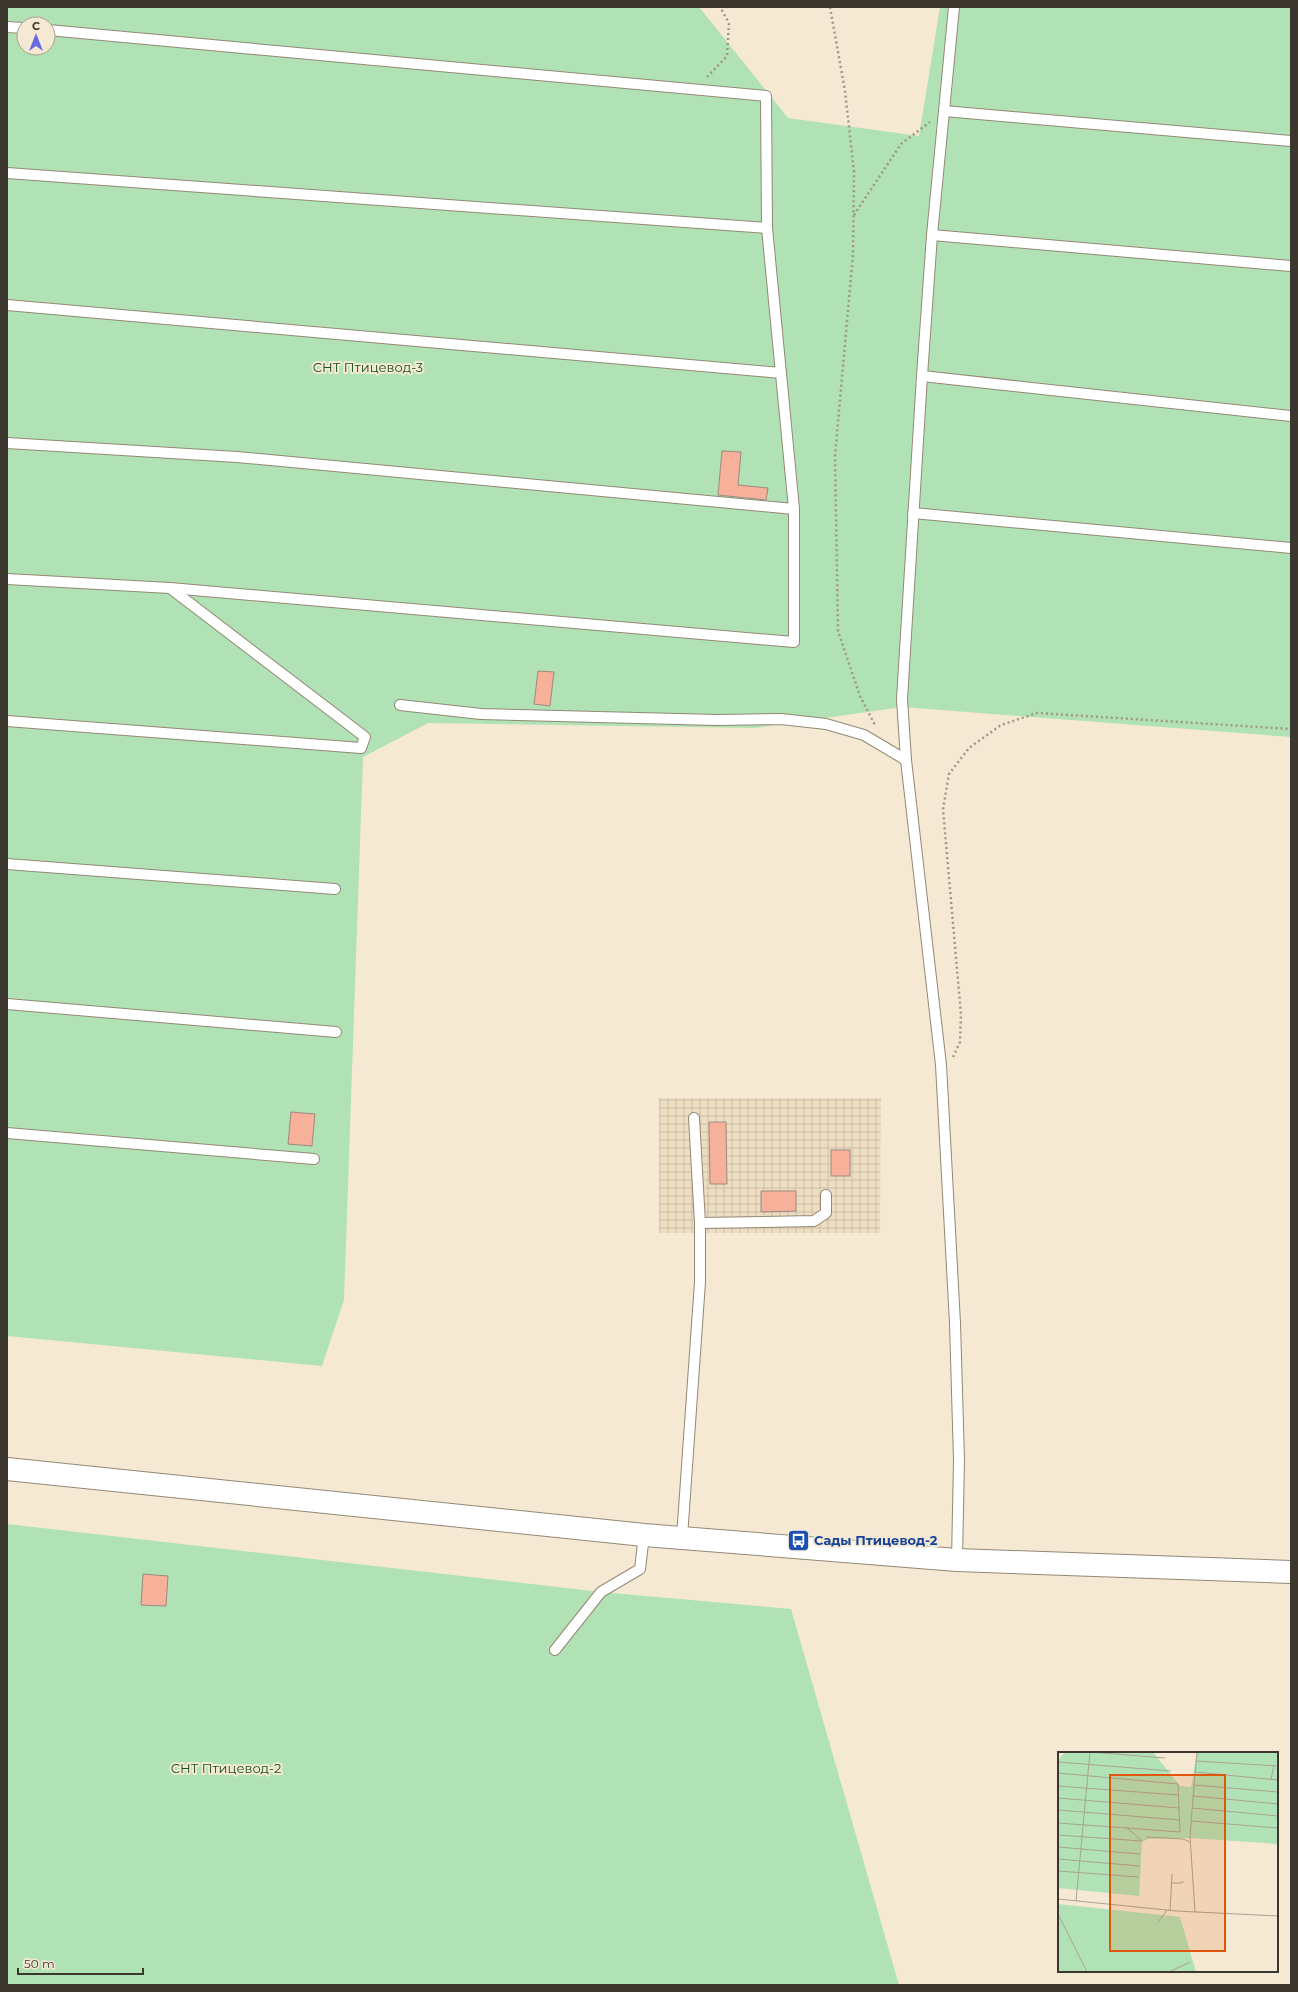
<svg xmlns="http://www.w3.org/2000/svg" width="1298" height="1992" font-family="Montserrat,sans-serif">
<defs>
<pattern id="industrial-grid" width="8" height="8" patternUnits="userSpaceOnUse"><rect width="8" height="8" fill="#eddec2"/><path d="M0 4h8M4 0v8" fill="none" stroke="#ccbfa7"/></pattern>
</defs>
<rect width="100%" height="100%" fill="#f5e9d4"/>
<path fill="url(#industrial-grid)" d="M659,1098H881L880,1233H659Z"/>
<g fill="#b0e2b5" fill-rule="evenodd">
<path d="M7,7H699L788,118L919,136L940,7H1291V737L902,707L755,728L428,723L363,757L344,1300L322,1366L7,1336ZM24,24H48V48H24Z"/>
<path d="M7,1524L601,1592L791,1609L899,1985H7Z"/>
</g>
<g fill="#f7b099" stroke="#9f8880">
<path d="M722,451L741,452L738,485L768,488L766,500L718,495Z"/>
<path d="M538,671L554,672L550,706L534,704Z"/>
<path d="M291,1112L315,1114L312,1146L288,1144Z"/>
<path d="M709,1122H726L727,1184H710Z"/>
<rect x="831" y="1150" width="19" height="26"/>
<path d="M761,1191H796V1211L761,1212Z"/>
<path d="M143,1574L168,1576L166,1606L141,1605Z"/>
</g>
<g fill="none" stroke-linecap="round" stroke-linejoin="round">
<defs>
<g id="service">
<path d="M7,27L24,28"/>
<path d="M944,111L954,7"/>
<path d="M7,173L767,228"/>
<path d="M932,235L1291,266"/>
<path d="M7,305L781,373"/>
<path d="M922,376L1291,416"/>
<path d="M7,443L237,457L794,509"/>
<path d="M913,513L1291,548"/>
<path d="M7,579L170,588L794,642V509L767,228L766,96L48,30"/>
<path d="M400,705L481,714L717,720L781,719L826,724L864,735L906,760"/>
<path d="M7,721L361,748L365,737L170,588"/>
<path d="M7,864L335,889"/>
<path d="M7,1004L336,1032"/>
<path d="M7,1133L314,1159"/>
<path d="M700,1223L814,1221L826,1213V1195"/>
<path d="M682,1537L700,1282V1223L694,1118"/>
<path d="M957,1560L959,1460L955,1323L941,1065L906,760L902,699L922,376L932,235L944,111L1291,141"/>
<path d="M555,1650L601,1592L640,1569L644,1535"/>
</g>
<path id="secondary" d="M7,1469L644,1535L957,1560L1291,1572"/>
</defs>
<use href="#service" stroke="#938875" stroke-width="12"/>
<use href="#secondary" stroke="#938875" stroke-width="24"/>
<g stroke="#9f9687" stroke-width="2.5" stroke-dasharray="2 3" stroke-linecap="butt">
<path d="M830,7L845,91L854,172L853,254L835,456L838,631L860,696L875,725"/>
<path d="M707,77L727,56L729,23L720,7"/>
<path d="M854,215L901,144L930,122"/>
<path d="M953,1057L960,1042L961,1015L943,809L949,774L969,748L1001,725L1037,713L1291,729"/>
</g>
<use href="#service" stroke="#fff" stroke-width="10"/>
<use href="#secondary" stroke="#fff" stroke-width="22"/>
</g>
<defs>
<symbol id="bus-square" viewBox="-11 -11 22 22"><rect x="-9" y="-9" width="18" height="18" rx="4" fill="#1a4fb4" stroke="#f5e9d4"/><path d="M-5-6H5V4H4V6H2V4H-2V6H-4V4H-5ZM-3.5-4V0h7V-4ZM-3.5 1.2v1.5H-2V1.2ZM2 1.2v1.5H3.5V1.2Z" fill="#fff"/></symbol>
</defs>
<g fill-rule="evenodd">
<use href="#bus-square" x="786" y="1528" width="25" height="25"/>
</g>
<g text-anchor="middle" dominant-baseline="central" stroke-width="4" stroke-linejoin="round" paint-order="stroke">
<g font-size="13" fill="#165023" stroke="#f5e9d4">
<text x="368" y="367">СНТ Птицевод-3</text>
<text x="226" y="1768">СНТ Птицевод-2</text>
</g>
<g font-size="13" font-weight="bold" fill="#164399" stroke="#f5e9d4" text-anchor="start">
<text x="814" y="1540">Сады Птицевод-2</text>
</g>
</g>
<g transform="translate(1058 1752)">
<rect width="220" height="220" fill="#f5e9d4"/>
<path d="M7,0H95L122,34L133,35L139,0L220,1V92L132,86L90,87L84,90L81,144L0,136V8ZM0,152L122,165L138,220H0Z" fill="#b0e2b5"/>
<path fill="none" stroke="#aba292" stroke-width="1" d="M32,0L107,6M138,9L220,14M0,10L113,19M137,20L220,28M0,21L120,32L122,80L0,71M213,27L216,13M136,33L139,0M0,34L120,43M135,44L220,52M0,46L121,56M134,56L220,64M0,58L122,68M133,69L220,76M68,75L84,89M0,83L84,89M88,85L125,87L132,90M0,95L82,102M0,107L82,114M0,119L80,125M114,131H124L125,129M0,147L118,159L220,164M18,149L32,0M112,159L114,122M137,160L132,85L136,33L220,40M0,162L29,220M101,169L109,158M111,220L132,210"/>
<path fill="#df570e" fill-opacity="0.15" stroke="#df570e" stroke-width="2" d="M52,23H167V199H52Z"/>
<rect width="220" height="220" fill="none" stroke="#3b372e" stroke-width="2"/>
</g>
<rect width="1298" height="1992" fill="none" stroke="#3b372e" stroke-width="16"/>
<g transform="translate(36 36)"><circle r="19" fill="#f5e9d4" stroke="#aba292"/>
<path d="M0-3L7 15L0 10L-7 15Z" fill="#666be4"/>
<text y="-6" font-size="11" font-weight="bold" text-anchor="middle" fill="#3b372e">С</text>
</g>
<path d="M18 1968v6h125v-6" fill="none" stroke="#3b372e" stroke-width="2"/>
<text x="24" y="1968" font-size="12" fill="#3b372e" stroke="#f5e9d4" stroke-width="3" paint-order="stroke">50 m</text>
</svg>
